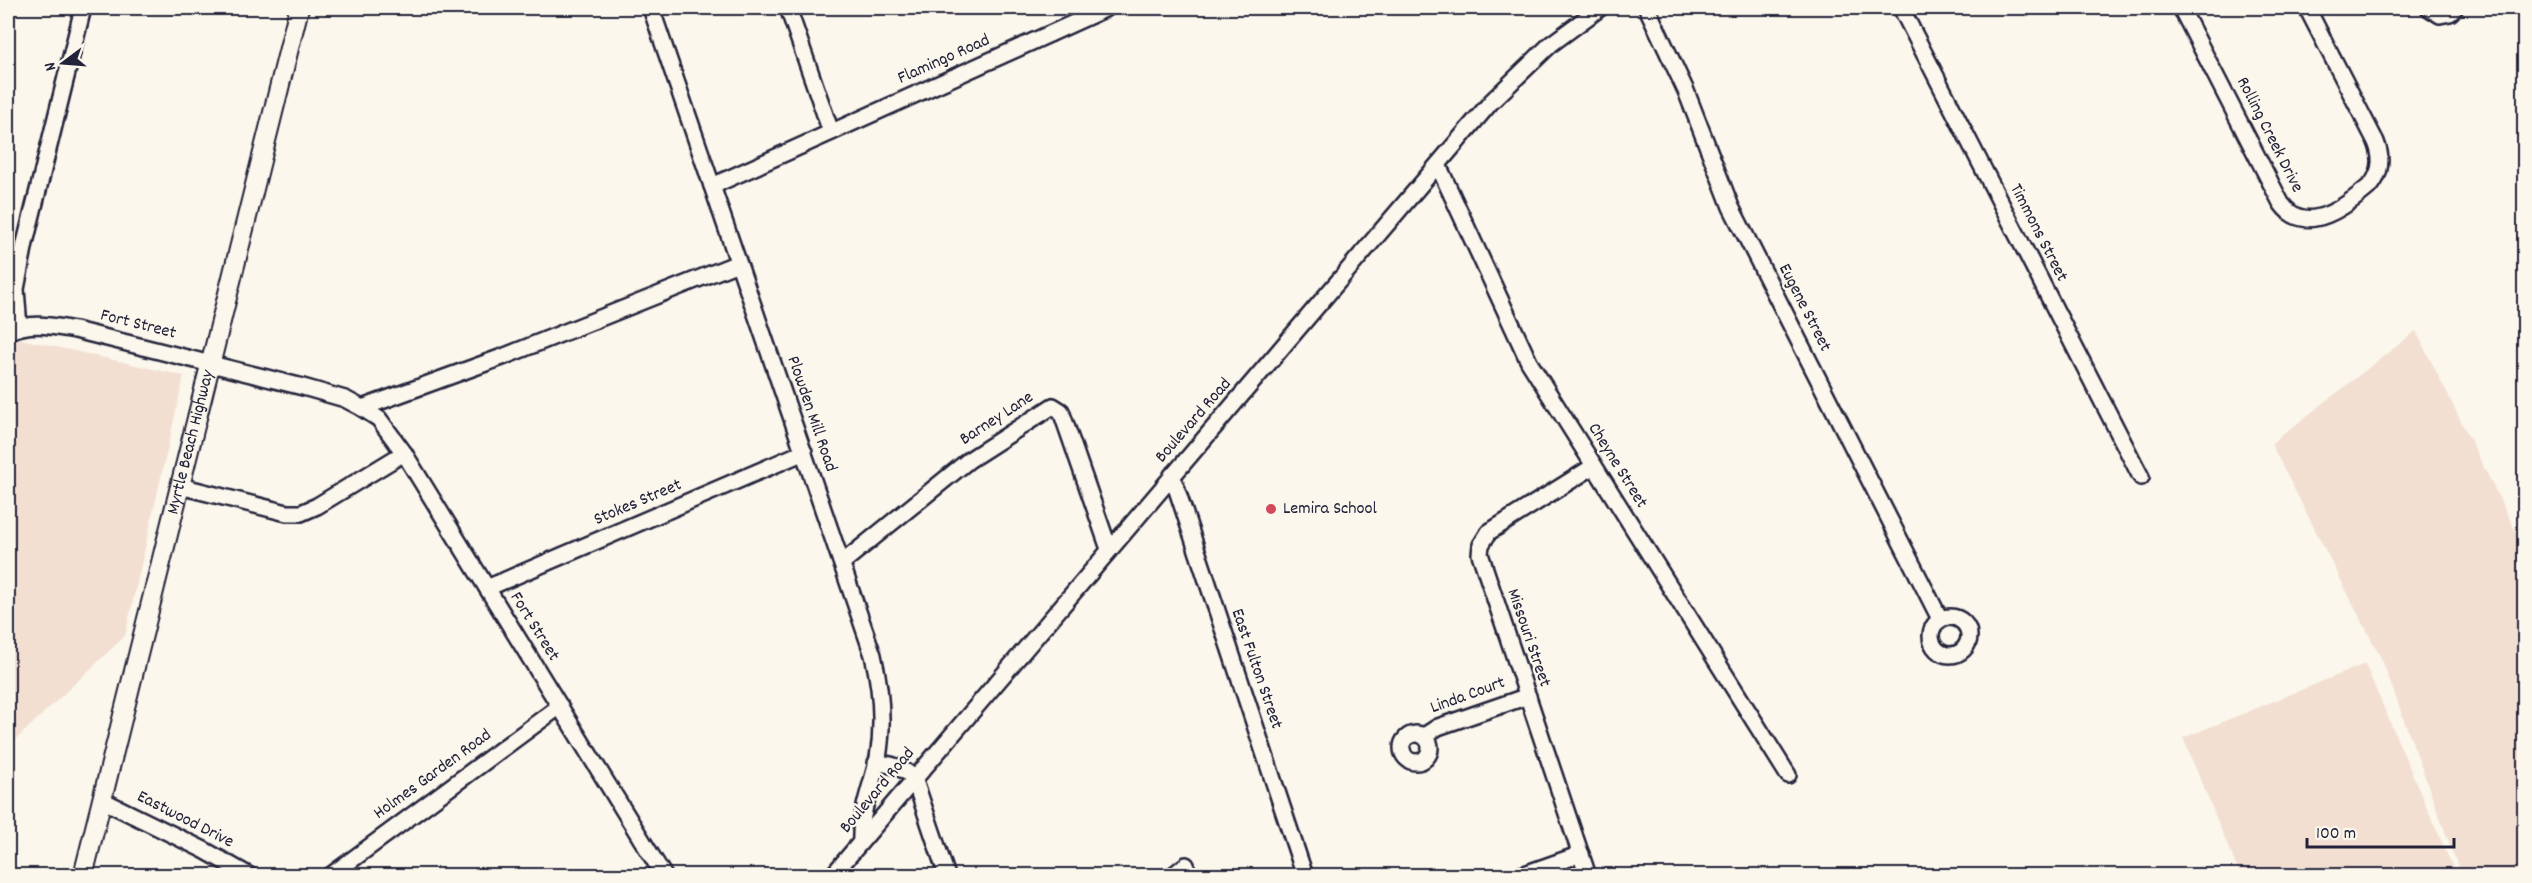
<svg xmlns="http://www.w3.org/2000/svg" width="2532" height="883" font-family="Dekko,sans-serif">
<rect width="100%" height="100%" fill="#fbf7ec"/>
<filter id="ink" filterUnits="userSpaceOnUse"><feTurbulence type="fractalNoise" baseFrequency=".0167" numOctaves="2"/><feDisplacementMap in="SourceGraphic" scale="12" xChannelSelector="R" yChannelSelector="G"/><feConvolveMatrix kernelMatrix="1 2 1 2 8 2 1 2 1" color-interpolation-filters="sRGB"/></filter>
<g filter="url(#ink)">
<g fill="#f2dfd2">
<path d="M2416,331L2524,548V875H2461L2382,660L2271,444Z"/>
<path d="M17,338L184,376L125,636L8,747V343Z"/>
<path d="M2365,664L2456,875H2240L2183,738Z"/>
</g>
<g fill="none" stroke-linecap="round" stroke-linejoin="round">
<defs>
<g id="minor">
<path d="M651,8L873,655C881,689 884,723 878,758C872,785 860,812 861,840"/>
<path d="M788,8L831,132"/>
<path d="M1647,8L1686,91L1731,207L1940,619"/>
<path d="M1901,8L2141,477"/>
<path d="M2181,8L2281,203C2306,239 2349,204 2372,184C2382,170 2382,157 2376,142L2307,8"/>
<path d="M2429,8L2440,15L2450,13L2455,8"/>
<path d="M1438,165L1529,362L1788,775"/>
<path d="M712,186L1107,8"/>
<path d="M19,327L16,289L25,243L83,8"/>
<path d="M8,332C29,321 52,326 75,330L303,387L345,399L362,408L505,356L738,263"/>
<path d="M362,408L379,419L404,453L664,876"/>
<path d="M1172,475L1305,876"/>
<path d="M180,486L287,513H301L317,506L404,453"/>
<path d="M842,563L969,460L1053,406L1061,411L1109,549"/>
<path d="M487,588L804,452"/>
<circle cx="1950" cy="636" r="19"/>
<circle cx="1416" cy="748" r="14"/>
<path d="M1424,736L1438,727L1528,696"/>
<path d="M876,763C892,764 902,767 914,778L947,876"/>
<path d="M102,800L204,850L250,876"/>
<path d="M330,876L560,706"/>
<path d="M832,876L1491,102L1551,44L1600,8"/>
<path d="M1172,876L1186,865"/>
<path d="M1519,876L1581,854"/>
<path d="M1588,876L1480,554L1481,545L1489,532L1594,466"/>
</g>
<g id="major">
<path id="s1" d="M83,876L299,8"/>
</g>
</defs>
<use href="#minor" stroke="#22223b" stroke-width="20"/>
<use href="#major" stroke="#22223b" stroke-width="22"/>
<use href="#minor" stroke="#fbf7ec" stroke-width="15"/>
<use href="#major" stroke="#fbf7ec" stroke-width="18"/>
</g>
</g>
<circle fill="#d1495b" stroke="#fbf7ec" stroke-width="2" cx="1271" cy="509" r="6"/>
<g text-anchor="middle" dominant-baseline="central" stroke-width="4.5" stroke-linejoin="round" paint-order="stroke">
<g font-size="18" fill="#22223b" stroke="#fbf7ec">
<text transform="translate(944 60) rotate(-24)">Flamingo Road</text>
<text transform="translate(2269 135) rotate(63)">Rolling Creek Drive</text>
<text transform="translate(2038 233) rotate(63)">Timmons Street</text>
<text transform="translate(1804 308) rotate(63)">Eugene Street</text>
<text transform="translate(138 325) rotate(14)">Fort Street</text>
<text transform="translate(811 414) rotate(71)">Plowden Mill Road</text>
<text transform="translate(997 419) rotate(-33)">Barney Lane</text>
<text transform="translate(1194 421) rotate(-49)">Boulevard Road</text>
<text stroke="none"><textPath href="#s1" startOffset="447">Myrtle Beach Highway</textPath></text>
<text transform="translate(1617 466) rotate(58)">Cheyne Street</text>
<text transform="translate(638 503) rotate(-23)">Stokes Street</text>
<text transform="translate(534 627) rotate(58)">Fort Street</text>
<text transform="translate(1528 638) rotate(71)">Missouri Street</text>
<text transform="translate(1256 669) rotate(71)">East Fulton Street</text>
<text transform="translate(1468 696) rotate(-20)">Linda Court</text>
<text transform="translate(433 775) rotate(-36)">Holmes Garden Road</text>
<text transform="translate(878 791) rotate(-50)">Boulevard Road</text>
<text transform="translate(185 820) rotate(27)">Eastwood Drive</text>
</g>
<g font-size="18" fill="#22223b" stroke="#fbf7ec" text-anchor="start">
<text x="1283" y="509">Lemira School</text>
</g>
</g>
<rect width="2532" height="883" fill="none" stroke="#fbf7ec" stroke-width="30"/>
<rect x="15" y="15" width="2502" height="853" fill="none" stroke="#22223b" stroke-width="2" filter="url(#ink)"/>
<g transform="translate(63 63) rotate(254)" stroke="#fbf7ec" stroke-width="4.5" paint-order="stroke">
<path d="M0-4.5L10 22L0 15L-10 22Z" fill="#22223b"/>
<text y="-9" font-size="16" font-weight="bold" text-anchor="middle" fill="#22223b">N</text>
</g>
<path d="M2307 838v9h147v-9" fill="none" stroke="#22223b" stroke-width="3"/>
<text x="2316" y="838" font-size="18" fill="#22223b" stroke="#fbf7ec" stroke-width="4.5" paint-order="stroke">100 m</text>
</svg>
